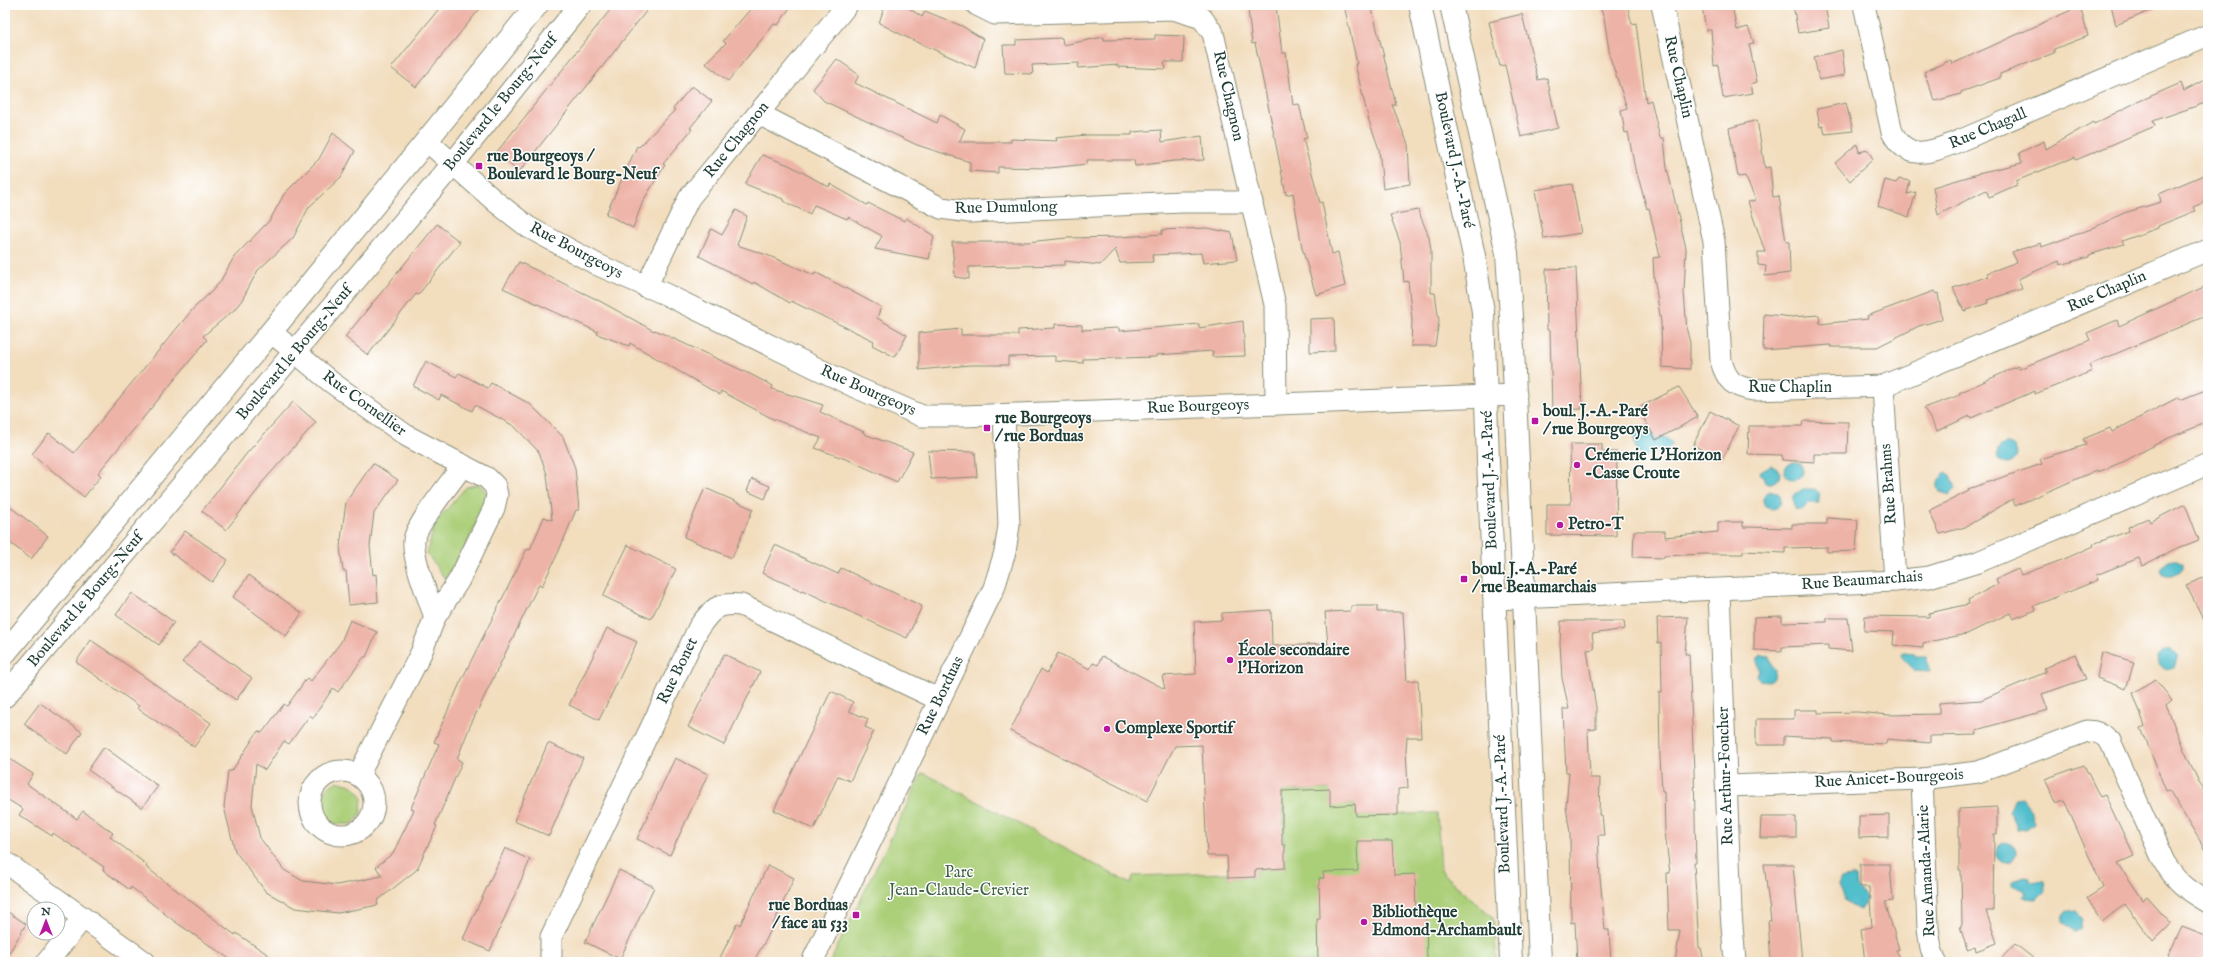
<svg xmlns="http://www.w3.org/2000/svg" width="2213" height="967" font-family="'IM FELL English',serif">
<rect width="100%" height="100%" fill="#fff"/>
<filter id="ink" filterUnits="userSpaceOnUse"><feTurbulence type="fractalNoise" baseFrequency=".025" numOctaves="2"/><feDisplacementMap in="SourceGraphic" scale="8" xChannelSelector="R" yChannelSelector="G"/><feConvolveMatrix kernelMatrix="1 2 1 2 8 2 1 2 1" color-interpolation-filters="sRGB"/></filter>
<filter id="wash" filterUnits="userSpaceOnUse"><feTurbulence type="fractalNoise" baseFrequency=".012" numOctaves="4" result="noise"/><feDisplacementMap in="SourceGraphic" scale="16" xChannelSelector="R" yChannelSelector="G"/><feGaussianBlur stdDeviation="0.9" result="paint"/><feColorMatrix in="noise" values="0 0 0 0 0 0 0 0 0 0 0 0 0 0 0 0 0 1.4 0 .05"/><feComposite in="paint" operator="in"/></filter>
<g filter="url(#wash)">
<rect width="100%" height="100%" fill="#f2ddbd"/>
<g fill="#abcf78" stroke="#658656">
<path d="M479,484L488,495C477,527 464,550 445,579L427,554L435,523L466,487Z"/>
<path d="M922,774H926L1131,884L1133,876L1228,873V878L1255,877V870L1285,868L1282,791L1330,789V805L1356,804V816L1437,813L1441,870L1444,875L1493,917L1497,962H830Z"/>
<path d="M337,781L353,786L362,796L361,813L352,824H335L321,817C318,797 320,792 337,781Z"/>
</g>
<g fill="#51becc" stroke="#387e80">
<path d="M1645,425L1649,427L1656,440L1664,436L1673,444L1663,454L1651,451L1645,458C1634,452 1634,443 1635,432Z"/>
<circle cx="2007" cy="454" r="10"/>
<circle cx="1794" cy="471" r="9"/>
<path d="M1771,465L1781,472L1780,478L1772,483H1765L1763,476L1760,475L1759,472Z"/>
<path d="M1947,473L1951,475L1956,488L1950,495L1940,492C1936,484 1938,481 1943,475Z"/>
<path d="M1803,489H1815L1818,492L1819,503H1809L1802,510L1796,509C1789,497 1794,495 1803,489Z"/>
<circle cx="1772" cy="500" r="9"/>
<path d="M2178,560L2184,563V568C2178,575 2171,578 2162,575L2160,569C2164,561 2170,560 2178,560Z"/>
<path d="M2165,650H2172L2178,655L2174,668L2166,670L2158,664L2157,656Z"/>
<path d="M1904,652L1913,653L1914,656H1926L1931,672L1915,671L1901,656Z"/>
<path d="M1761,655L1769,656L1772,667L1775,670L1774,678L1769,681L1759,680L1757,676L1759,671L1757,661Z"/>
<path d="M2021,798L2032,812L2035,823L2026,829L2017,830V825L2009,811L2015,799Z"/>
<circle cx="2006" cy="853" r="10"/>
<path d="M1851,876H1855L1856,888L1867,898L1860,910L1844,900L1838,885L1841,878Z"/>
<path d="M2025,876L2030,877V881L2044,882L2045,891L2037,899L2023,898L2026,894L2024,890L2012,885V880Z"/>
<path d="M2067,910L2076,912L2083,919L2081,929L2075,932L2062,922L2063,915Z"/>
</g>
<g id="blocks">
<g fill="#eeb3a7">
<path d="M442,5H483L416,87L391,68Z"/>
<path d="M614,5H651L519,172L496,153Z"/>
<path d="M754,5H792L778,25L774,24L728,81L705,63L726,43L723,41Z"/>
<path d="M885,5H904L922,17L925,11L962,26L983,39L975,68L906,37L879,23Z"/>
<path d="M1269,5H1276L1282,53H1286L1293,105L1299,104L1307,138L1303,139L1320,203L1322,202L1332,254L1338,252L1345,286L1316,295L1302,248L1293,193L1286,195L1267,100L1255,43L1252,44L1248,9Z"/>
<path d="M1344,5H1371L1396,105H1392L1408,144L1410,184L1383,189L1379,149L1369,121L1355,64H1357Z"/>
<path d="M1599,5H1627L1632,24L1636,23L1646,102L1651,100L1660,138H1664L1667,168L1686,248L1684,293L1687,331L1690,343V369L1662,367L1661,322L1654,277L1653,258L1660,257L1649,208L1647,209L1637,173L1636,174L1628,132L1625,133L1621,110L1627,108L1610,57L1604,17Z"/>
<path d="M1709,5H1732L1737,30L1748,27L1754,43L1749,44L1757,82L1751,84L1753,93L1723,98L1718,65L1714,66L1711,30H1706L1702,7Z"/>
<path d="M1793,5H1825L1829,28L1798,33Z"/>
<path d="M2111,5H2164L2116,25Z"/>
<path d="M2080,6L2088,36L2054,49V53L2000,74V78L1961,92V94L1935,101L1924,72L1951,60L1952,64Z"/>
<path d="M1522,14L1538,80L1547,78L1558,128L1521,137L1505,65L1500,66L1489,22Z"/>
<path d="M1155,35L1184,36L1183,62H1164L1166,69L1118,67V65L1078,68L1079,63L1032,65L1033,74L1005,73L1003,45H1016V40L1062,38L1063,45L1104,37V40L1155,39Z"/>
<path d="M1842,50L1845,75L1819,80L1814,57Z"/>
<path d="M837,59L859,75L855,83L937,123L940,115L965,129L959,142H1011V139L1057,141L1056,138L1086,135H1132V132L1161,130L1162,142L1202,136L1204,160L1174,161L1135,166L1134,160H1087V164L1050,168L998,167V173L970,171V162L917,145L824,101L813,89Z"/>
<path d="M2208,78V102L2153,121L2155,126L2076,160L2075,157L2016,181L2017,185L1989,197L1986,190L1938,215L1933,187L1978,174V173L2022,163L2019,153L2044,141L2046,149L2093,122L2094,124L2135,103L2181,83L2184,91Z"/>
<path d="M692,86L712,101L690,128L692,129L663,164L665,165L643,201L633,228L606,214L637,146L639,147L675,110L673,109Z"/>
<path d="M1846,103L1853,131L1825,134L1823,126L1820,127L1817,109Z"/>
<path d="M1757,120L1765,168L1770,167L1773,197L1779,196L1786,242H1789L1790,273L1765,276L1766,266L1758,265V252H1765L1748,202L1756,200L1745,176L1738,177L1729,128Z"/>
<path d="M333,133L355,151L341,177L309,207L293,238L258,270L242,300L234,310L203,336L207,340L98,473L101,476L84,497L32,454L49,433L74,453L192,310L212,291L220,282L234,257L270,220L284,194L319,159Z"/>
<path d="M1857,144L1859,152L1868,150L1873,159L1850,181L1835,163Z"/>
<path d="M762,155L789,165L829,187L830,184L867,205L868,203L904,221L906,218L934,236L929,259L875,249L882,236L848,217L847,219L814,205L810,214L783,201V199L745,184Z"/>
<path d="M2208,173V201L2193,207L2195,211L2158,226V228L2122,241L2124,244L2089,255V257L2060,265L2059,261L2018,279L2022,289L1987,300L1988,303L1964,311L1953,288L1989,276L1987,273L2017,262L2012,252L2041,243L2042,247L2091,229L2124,213L2161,202L2159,194Z"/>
<path d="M1899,179L1910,181L1907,194L1916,192L1909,217L1878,206L1885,180L1896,183Z"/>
<path d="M1572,184L1581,233L1544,239L1535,190Z"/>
<path d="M736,210L747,216L737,245L767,255L814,275L815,272L881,307L877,318L907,335L895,357L872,345L874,341L791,301L790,303L754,282L753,284L699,256L711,229L722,235Z"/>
<path d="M1418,210L1429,237L1431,250V293H1435L1439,321L1435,346H1411L1412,319L1408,281L1404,282L1400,242L1390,215Z"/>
<path d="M437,224L460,242L418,295L416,294L368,355L345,337Z"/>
<path d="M1207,228L1232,233L1237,260L1203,263L1201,253L1152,255L1153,262L1120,263L1115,249L1100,265L1065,261V265L969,267V279L955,277L952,242H1027L1067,238L1122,237L1162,234V230Z"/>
<path d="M519,262L596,299L654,331L655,330L750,374L773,386L772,389L823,405L820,412L864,432V434L913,452L897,482L851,461L815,448L821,438L771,418L721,391L720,395L630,343L629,346L597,334L598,332L503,288Z"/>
<path d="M1576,268L1582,409L1552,410L1550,330H1547L1546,269Z"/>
<path d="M2208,285V315L2089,365L2092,371L2068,381L2035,394V391L1971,418L1970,416L1937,431L1924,408L1960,395L1959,393L2018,366L2019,369L2090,340L2087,333L2117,320L2119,326Z"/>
<path d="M1934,291L1936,294L1938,293L1942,319L1919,326L1877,347H1831V345L1763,350L1764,314L1792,317L1819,315L1820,324L1868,319L1867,316Z"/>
<path d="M1334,318L1335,351L1310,352V319Z"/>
<path d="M1243,321L1245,356L1212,357L1213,351L1156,355V357L1083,359V363L1055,361V356L1008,357V365H970L919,370V333L961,329V335H1018V330L1055,328V324L1082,325V330L1119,328V331L1199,324V328Z"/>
<path d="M426,361L456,377L459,373L488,388L491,383L530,404L563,437L575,468L579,510H576L558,553L542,586L539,584L470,726L457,759L462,762L435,825L437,826L417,869L419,868L377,901L378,905L338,913L295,908L266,892L235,851L224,807L228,771H232L258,731L262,733L284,704L287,706L307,678L311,681L341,642L350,620L377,632L366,657H364L338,692L333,688L313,718L310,715L289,744L284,741L265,770L256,764L252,805L260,838L284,870L303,881L337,885L382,876L376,867L393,853L414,810L411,808L439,744L434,742L460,683L527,549L530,550L544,517L552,520L547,474L539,452L514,426L475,405L472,411L441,395L439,400L413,386Z"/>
<path d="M1679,387L1698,417L1656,440L1638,408Z"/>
<path d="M2208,389V422L2164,440L2125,461L2098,472L2097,470L2015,506L2013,499L1965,527L1940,534L1929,511L1969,491L1968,489L2042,464L2040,459L2086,445L2083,439L2110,428L2112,432L2179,397L2180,400Z"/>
<path d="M293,402L316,422L260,485L261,486L226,530L202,511L247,453Z"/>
<path d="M1710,411L1739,426L1722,460L1693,445Z"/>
<path d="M1803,421L1848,422L1847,454H1814V462L1782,460V455L1748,454L1749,426H1802Z"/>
<path d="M1570,444H1602V452H1617L1616,536L1547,535V504H1571Z"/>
<path d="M928,451L975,452L977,477L931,479Z"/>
<path d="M373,463L398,480L374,513L370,546L373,575L376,574L378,602L349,605L346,571H343L340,547L346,502Z"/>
<path d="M752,479L770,486L765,499L747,491Z"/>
<path d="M705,488L753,509L732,558L684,537Z"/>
<path d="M5,503L48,536L31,559L5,539Z"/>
<path d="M2185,504L2199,540L2173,550L2142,566L2139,558L2096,575L2098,580L2034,606L2036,610L2013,619L2010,613L1967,634L1923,643V648L1893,645L1894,632L1864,631L1865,616L1929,617V613L1969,604L1968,600L1998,584L1996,579L2018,569L2021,575L2062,560L2094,546L2093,544L2129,531L2128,527L2148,518L2150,522Z"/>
<path d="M1827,518L1858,520L1856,551L1827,552V547L1785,548V553L1743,551V554H1704L1664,556V558L1633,557L1634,531H1665V537L1718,532V522H1743V527L1792,528V524H1827Z"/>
<path d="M185,531L228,560L212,582L170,552Z"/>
<path d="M628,545L676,569L651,619L603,596Z"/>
<path d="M775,545L838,574L841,568L922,606L907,638L802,590V591L762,573Z"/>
<path d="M249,575L302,613L286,636L233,597Z"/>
<path d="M2208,576V628L2186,585Z"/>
<path d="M132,593L174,622L159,645L116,615Z"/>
<path d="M1351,606H1377V612H1403L1407,681L1418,680L1421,737H1407L1406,750L1408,788L1398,789V815L1356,816L1355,804L1330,806V789L1282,791V845H1285V868L1255,870V877L1228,878L1227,856H1207L1202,745L1175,746L1147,801L1010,731L1041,669L1047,673L1058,653L1090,669L1093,663L1098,665L1102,656L1165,689L1162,676L1196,674L1194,622L1222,620V613L1271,610L1272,646L1328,644L1325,612L1351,611Z"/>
<path d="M1782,616V623L1827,622V618H1848L1852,651L1828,649V645L1782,647V651L1754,650V617Z"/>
<path d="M1688,617L1685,654H1689L1694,771L1696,862H1694L1699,948H1701L1704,962H1675L1680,930H1669L1667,873H1670L1665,832L1664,791H1662L1660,758L1659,692H1662L1661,643H1658L1657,618Z"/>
<path d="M1561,621H1624L1625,629L1592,634L1594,649L1587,650L1596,708V729L1588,730L1590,778H1600L1599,815H1602L1604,835H1598L1600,878L1605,930H1609L1611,962H1577L1575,922L1571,923L1570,833L1566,807L1569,772H1566L1563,709H1569L1562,678L1560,643Z"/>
<path d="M607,628L637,642L599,720L569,705Z"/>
<path d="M91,640L211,723L194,747L137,708L139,706L76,662Z"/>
<path d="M200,641L252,678L236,700L182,662Z"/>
<path d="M2102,652L2134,662L2126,689L2097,678Z"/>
<path d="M724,654L760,672L724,745L688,727Z"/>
<path d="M2075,654L2086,679L2042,694L2048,710L1976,730L1977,735L1930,736V743L1887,739L1886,744L1833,742V739L1784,736V745H1756V719H1794V710H1818V713L1857,712L1889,715L1939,714V703L1981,700L2046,672L2044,668Z"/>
<path d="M2155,679L2172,700L2166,705L2184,750L2199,782L2208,794V854L2169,790L2166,791L2141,728L2145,726L2133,693Z"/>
<path d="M831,691L853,702L849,711L868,719L865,727L874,731L850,781L838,776L814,829L774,810Z"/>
<path d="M40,703L82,732L67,754L24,724Z"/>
<path d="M548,743L583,758L549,836L514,821Z"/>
<path d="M104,747L158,786L142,808L88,770Z"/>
<path d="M5,756L33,774L27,784L77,819L83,811L113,833L110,837L147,865L146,867L235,935L236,933L279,962H234L174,921L131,887L130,890L103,870L104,867L53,833L52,836L19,815L23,809L5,798Z"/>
<path d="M675,758L708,774L670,855L637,839Z"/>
<path d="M2084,765L2100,797L2105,795L2134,856L2118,863L2143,900L2147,897L2171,924L2153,942L2125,904L2102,922L2087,898L2103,888L2064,800L2056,803L2045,779Z"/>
<path d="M1997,807V834H1994L1993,911H1986L1997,943L1976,951L1975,947L1967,950L1960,926L1962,925L1961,870H1959V809Z"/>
<path d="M1889,815V837L1859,838V816Z"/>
<path d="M1761,817H1796V838H1760Z"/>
<path d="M1357,841H1392L1394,875L1415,874L1416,916L1426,915L1427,962H1318L1317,919H1320L1319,878H1324L1323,872L1358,871Z"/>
<path d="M505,848L530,860L490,951L463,939Z"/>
<path d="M1764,864H1793L1802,962H1771L1768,921H1771Z"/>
<path d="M1860,864H1890L1893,901L1885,902L1899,949L1896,950L1902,962H1865L1861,929L1872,927L1869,887H1860Z"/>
<path d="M768,865L794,878L767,938L753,962H718L737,923L740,925Z"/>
<path d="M619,870L654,887L620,959L585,942Z"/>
<path d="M5,910L26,924L5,960Z"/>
<path d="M2182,927L2208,937V962H2183L2168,956Z"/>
<path d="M2015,944L2038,962H1998Z"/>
</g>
</g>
</g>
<g filter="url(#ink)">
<use href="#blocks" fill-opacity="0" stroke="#888d78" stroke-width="1"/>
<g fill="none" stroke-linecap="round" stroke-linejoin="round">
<defs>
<g id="minor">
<path d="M977,5L995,14L1173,9L1202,18L1213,33L1275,305L1276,404"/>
<path d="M1662,5L1714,241L1721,361C1727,381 1733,387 1754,390L1883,386L2208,250"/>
<path d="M1864,5L1892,132C1907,161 1928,153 1952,144L2208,35"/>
<path d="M759,114L941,208L970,212L1182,202H1252"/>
<path d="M428,142L496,202L528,227L598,265L665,294L855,387L922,416H963L1516,395"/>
<path d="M646,287L689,198L847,5"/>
<path d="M271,332L331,382L407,436L487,478L495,486L497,495L494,508L459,580L435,617L421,653L359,774"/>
<path d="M1883,386L1895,581"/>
<path d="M1719,590L1731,913L1735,962"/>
<path d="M1495,599L1895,581L1929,577L1978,562L2208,464"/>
<path d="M435,617C428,597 412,559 414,540C416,524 453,480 463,465"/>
<circle cx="342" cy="803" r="32"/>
<path d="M1922,779L1928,928L1931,949L1936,962"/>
<path d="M1727,786L1922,779L1978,772L2087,731C2097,731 2103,734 2110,741L2164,862C2177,882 2187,890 2208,902"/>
<path d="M5,862L145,962"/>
<path d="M47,962L83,918"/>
<path d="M552,962L551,958V937L699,627C712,609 718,602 741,605L940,700"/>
<path d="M812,962L994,588L1005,552L1009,525L1004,415"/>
</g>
<g id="tertiary">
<path d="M1420,5L1474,256L1483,312L1488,461L1511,962"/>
<path d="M1451,5L1507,253L1513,349L1540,962"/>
<path d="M5,653L271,332L537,5"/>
<path d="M5,696L452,165L580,5"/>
</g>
</defs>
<use href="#minor" stroke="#888d78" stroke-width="23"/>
<use href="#tertiary" stroke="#888d78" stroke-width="24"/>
<use href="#minor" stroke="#fff" stroke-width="21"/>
<use href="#tertiary" stroke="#fff" stroke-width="22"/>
</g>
</g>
<g fill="#b5179e" stroke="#fff" stroke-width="1.5">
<rect x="475" y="162" width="8" height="8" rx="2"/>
<rect x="1531" y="417" width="8" height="8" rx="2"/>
<rect x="983" y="424" width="8" height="8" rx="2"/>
<circle cx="1577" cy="465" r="4"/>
<circle cx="1560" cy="525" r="4"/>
<rect x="1460" y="575" width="8" height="8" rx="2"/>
<circle cx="1230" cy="660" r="4"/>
<circle cx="1107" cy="729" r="4"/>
<rect x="852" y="911" width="8" height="8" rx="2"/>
<circle cx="1364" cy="922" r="4"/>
</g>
<g text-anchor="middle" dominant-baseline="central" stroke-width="3" stroke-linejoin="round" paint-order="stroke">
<g font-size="16" fill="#1f3d34" stroke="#fff">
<text transform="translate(1678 77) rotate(77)">Rue Chaplin</text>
<text transform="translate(1228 96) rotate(77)">Rue Chagnon</text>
<text transform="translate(501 103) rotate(-51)">Boulevard le Bourg-Neuf</text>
<text transform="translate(1988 129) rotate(-23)">Rue Chagall</text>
<text transform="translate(737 140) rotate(-51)">Rue Chagnon</text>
<text transform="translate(1454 160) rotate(78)">Boulevard J.-A.-Paré</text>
<text transform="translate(1006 208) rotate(-1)">Rue Dumulong</text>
<text transform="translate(576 251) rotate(28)">Rue Bourgeoys</text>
<text transform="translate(2107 292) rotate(-23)">Rue Chaplin</text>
<text transform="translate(295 353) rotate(-50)">Boulevard le Bourg-Neuf</text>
<text x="1790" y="388">Rue Chaplin</text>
<text transform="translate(868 391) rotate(24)">Rue Bourgeoys</text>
<text transform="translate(364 404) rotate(36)">Rue Cornellier</text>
<text transform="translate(1198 407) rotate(-2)">Rue Bourgeoys</text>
<text transform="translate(1490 480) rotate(-92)">Boulevard J.-A.-Paré</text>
<text transform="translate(1889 484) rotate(-94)">Rue Brahms</text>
<text transform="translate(1862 581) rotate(-4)">Rue Beaumarchais</text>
<text transform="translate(86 600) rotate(-50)">Boulevard le Bourg-Neuf</text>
<text transform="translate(678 671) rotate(-64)">Rue Bonet</text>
<text transform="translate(941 696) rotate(-64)">Rue Borduas</text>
<text transform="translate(1726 776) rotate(-92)">Rue Arthur-Foucher</text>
<text transform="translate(1889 779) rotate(-3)">Rue Anicet-Bourgeois</text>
<text transform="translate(1503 804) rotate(-92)">Boulevard J.-A.-Paré</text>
<text transform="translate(1927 871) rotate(-93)">Rue Amanda-Alarie</text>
</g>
<g font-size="16" font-weight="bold" fill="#1f3d34" stroke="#fff" text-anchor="start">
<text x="487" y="157">rue Bourgeoys /<tspan x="487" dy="18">Boulevard le Bourg-Neuf</tspan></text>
<text x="1543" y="412">boul. J.-A.-Paré<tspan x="1543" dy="18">/ rue Bourgeoys</tspan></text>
<text x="995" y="419">rue Bourgeoys<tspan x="995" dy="18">/ rue Borduas</tspan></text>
<text x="1585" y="456">Crémerie L'Horizon<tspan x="1585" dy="18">-Casse Croute</tspan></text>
<text x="1568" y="525">Petro-T</text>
<text x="1472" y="570">boul. J.-A.-Paré<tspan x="1472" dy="18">/ rue Beaumarchais</tspan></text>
<text x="1238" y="651">École secondaire<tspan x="1238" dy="18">l'Horizon</tspan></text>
<text x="1115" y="729">Complexe Sportif</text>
<text x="848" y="906" text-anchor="end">rue Borduas<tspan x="848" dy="18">/ face au 533</tspan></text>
<text x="1372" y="913">Bibliothèque<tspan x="1372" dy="18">Edmond-Archambault</tspan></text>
</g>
<g font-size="16" fill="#426245" stroke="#fff">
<text x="959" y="873">Parc<tspan x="959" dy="18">Jean-Claude-Crevier</tspan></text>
</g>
</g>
<rect width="2213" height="967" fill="none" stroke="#fff" stroke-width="20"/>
<g transform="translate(46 921)"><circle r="19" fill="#ffffff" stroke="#a5b1ae"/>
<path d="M0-3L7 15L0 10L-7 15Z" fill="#b5179e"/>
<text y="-6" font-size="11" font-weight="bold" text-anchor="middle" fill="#1f3d34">N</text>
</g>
</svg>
